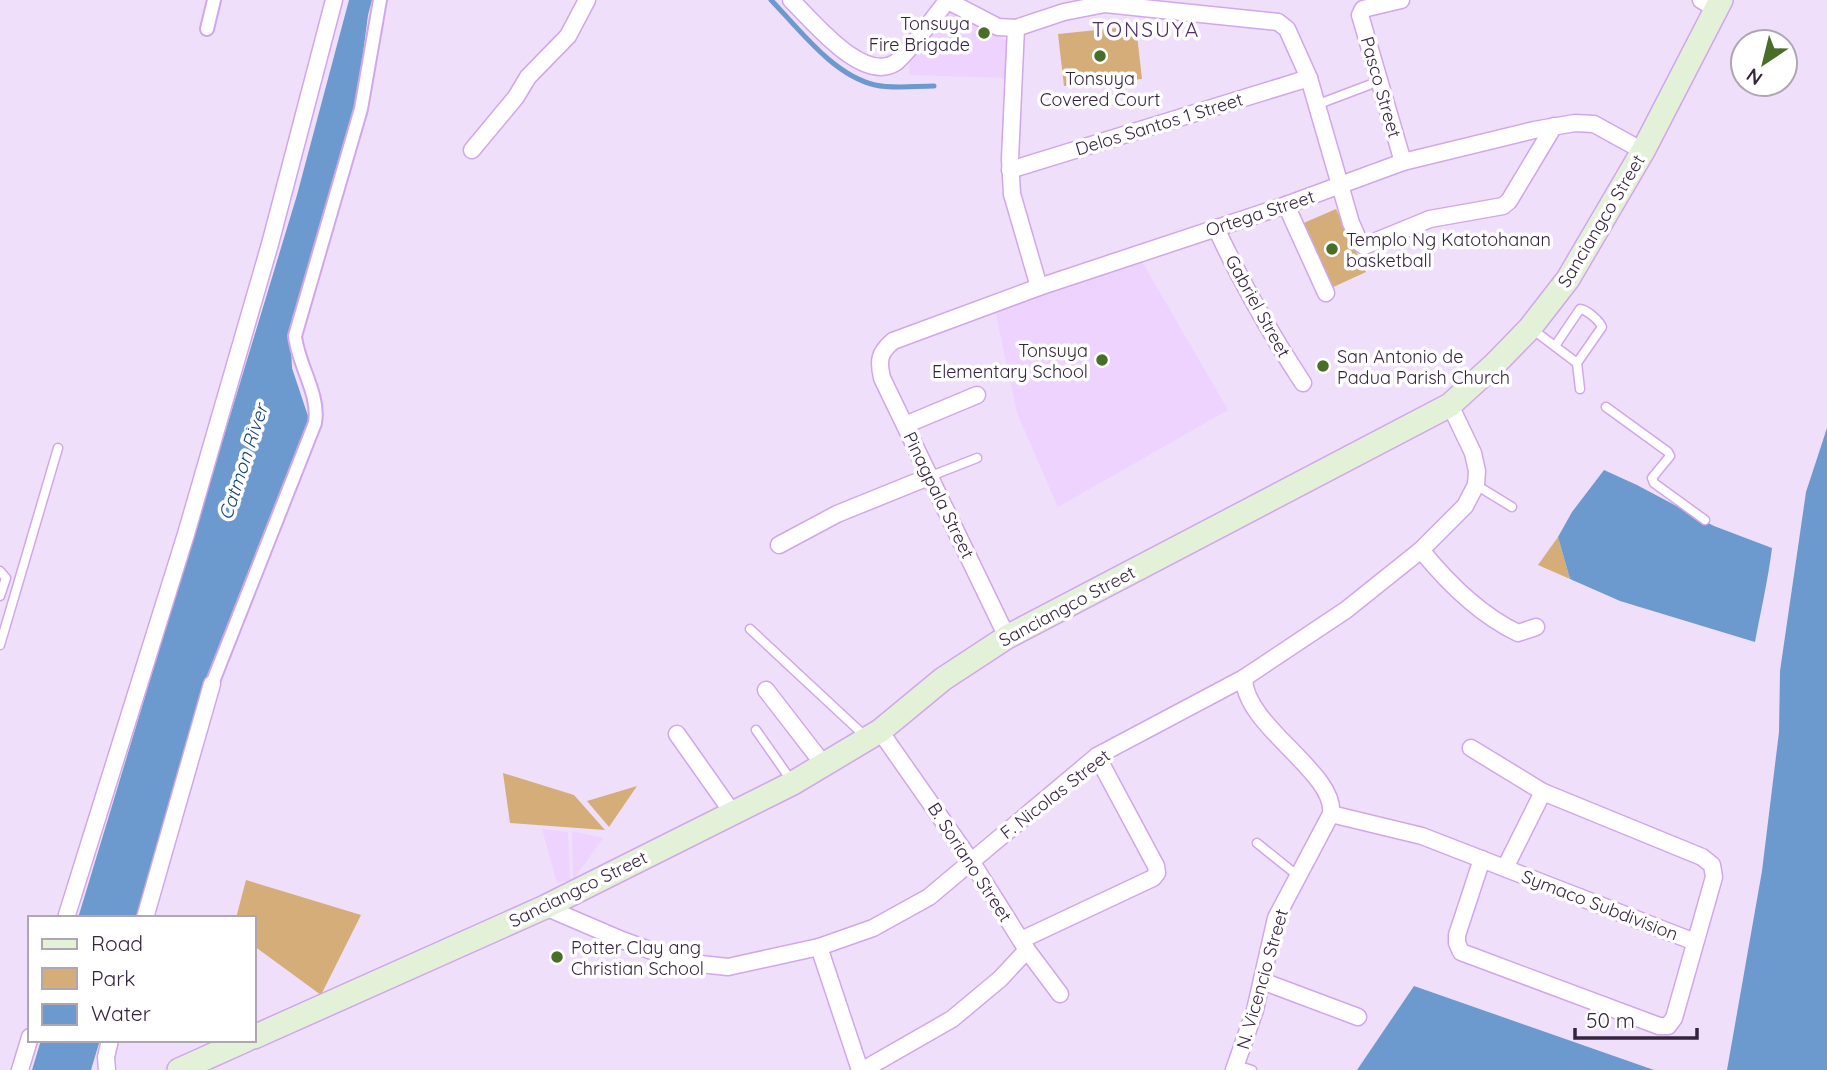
<svg xmlns="http://www.w3.org/2000/svg" width="1827" height="1070" font-family="Quicksand,sans-serif">
<rect width="100%" height="100%" fill="#f0dffb"/>
<g fill="#eed2ff">
<path d="M949,9L1011,43L1009,78L909,75L910,53Z"/>
<path d="M1140,258L1228,410L1058,507L1017,413L995,310Z"/>
<path d="M542,829L568,832L570,880L557,883Z"/>
<path d="M572,831L603,838L573,880Z"/>
</g>
<g fill="#d5ad79">
<path d="M1136,26L1142,79L1064,86L1058,34Z"/>
<path d="M1336,209L1366,272L1329,289L1299,225Z"/>
<path d="M1558,537L1570,579L1538,565Z"/>
<path d="M503,773L574,795L605,830L510,823Z"/>
<path d="M637,786L609,827L587,801Z"/>
<path d="M246,880L361,915L321,995L254,946V918H236Z"/>
</g>
<g fill="#6c9acf">
<path d="M349,0H372L368,15L356,109L290,327L292,368L309,419L200,697L136,918H78L297,195Z"/>
<path d="M1827,428V1070H1727L1762,871L1779,732L1780,671L1806,492Z"/>
<path d="M1604,470L1637,485L1714,526L1772,548C1768,580 1761,610 1755,642L1620,601L1570,579L1558,537L1572,512Z"/>
<path d="M1414,986L1654,1070H1357Z"/>
<path d="M41,1040H100L91,1070H32Z"/>
</g>
<g fill="none" stroke-linecap="round" stroke-linejoin="round">
<path stroke="#6c9acf" stroke-width="5" d="M771,0C800,30 833,75 875,85C893,89 915,86 934,86"/>
<defs>
<g id="service">
<path d="M1316,105L1369,85"/>
<path d="M1532,329L1577,363L1602,327C1599,320 1587,310 1580,309L1555,346"/>
<path d="M1577,363L1580,389"/>
<path d="M1606,407L1668,452L1670,456L1652,478L1654,483L1705,520"/>
<path d="M931,476L977,458"/>
<path d="M1476,485L1512,507"/>
<path d="M0,571L6,578L0,596"/>
<path d="M750,629L866,737"/>
<path d="M0,645L58,448"/>
<path d="M756,730L791,780"/>
<path d="M1257,843L1298,876"/>
<path d="M1236,1065L1252,1070"/>
</g>
<g id="pedestrian">
<path d="M207,29L214,0"/>
<path d="M212,684L315,423C320,394 298,365 295,336L361,109L380,0"/>
</g>
<g id="minor">
<path d="M791,0C813,21 862,83 895,63C907,55 936,14 947,1"/>
<path d="M946,0L998,27L1016,28L1064,12L1105,4L1278,22L1287,29L1309,78L1351,223L1360,243L1364,246L1430,219L1503,206L1509,201L1554,126"/>
<path d="M1401,0L1363,9L1360,15L1403,162"/>
<path d="M1701,0L1716,9"/>
<path d="M1016,28L1010,159L1012,194L1039,287"/>
<path d="M472,150L516,97L528,77L568,36L587,0"/>
<path d="M1010,170L1309,78"/>
<path d="M1286,205L1326,293"/>
<path d="M1216,228C1241,282 1270,333 1303,383"/>
<path d="M905,425L977,395"/>
<path d="M779,545L837,514L931,476"/>
<path d="M1421,550C1447,582 1480,615 1518,633L1536,627"/>
<path d="M1007,637L882,378C878,360 879,353 893,341L1039,287L1286,205L1403,162L1534,130L1575,123L1594,124L1643,151"/>
<path d="M766,690L824,765"/>
<path d="M880,731L971,861L1027,950L1060,994"/>
<path d="M677,734L732,812"/>
<path d="M1471,748L1543,792L1702,857L1712,865L1714,877L1674,1018L1668,1026H1659L1461,952L1457,943V935L1482,859"/>
<path d="M1331,814L1422,836L1695,942"/>
<path d="M1505,868L1543,792"/>
<path d="M545,907L622,940L682,962L728,967L819,947L873,928L929,897L1097,756L1244,678L1346,610L1421,550L1465,506L1476,485L1477,471L1473,453L1450,405"/>
<path d="M66,918L186,534L270,244L334,0"/>
<path d="M145,918L212,684"/>
<path d="M1021,940L1153,878L1157,873L1156,866L1097,756"/>
<path d="M819,947L860,1070"/>
<path d="M1262,981L1358,1017"/>
<path d="M20,1070L30,1037"/>
<path d="M107,1070L106,1057L110,1040"/>
<path d="M863,1070L952,1019L1000,979L1027,950"/>
<path d="M1234,1070L1255,1010L1276,918L1331,814C1337,773 1244,726 1244,678"/>
</g>
<g id="secondary">
<path d="M254,1037L545,907L793,783L880,731L943,679L1007,637L1450,405L1495,364L1530,328L1568,279L1643,151L1721,0"/>
<path d="M179,1070L246,1040"/>
</g>
</defs>
<use href="#service" stroke="#d1a7e9" stroke-width="11"/>
<use href="#pedestrian" stroke="#d1a7e9" stroke-width="16"/>
<use href="#minor" stroke="#d1a7e9" stroke-width="19"/>
<use href="#secondary" stroke="#d1a7e9" stroke-width="26"/>
<use href="#service" stroke="#fff" stroke-width="8"/>
<use href="#pedestrian" stroke="#fff" stroke-width="12"/>
<use href="#minor" stroke="#fff" stroke-width="16"/>
<use href="#secondary" stroke="#e4f1d9" stroke-width="23"/>
</g>
<g fill="#496e28" stroke="#fff" stroke-width="2.5">
<circle cx="984" cy="33" r="7"/>
<circle cx="1100" cy="56" r="7"/>
<circle cx="1332" cy="249" r="7"/>
<circle cx="1102" cy="360" r="7"/>
<circle cx="1323" cy="366" r="7"/>
<circle cx="557" cy="957" r="7"/>
</g>
<g text-anchor="middle" dominant-baseline="central" stroke-width="7" stroke-linejoin="round" paint-order="stroke">
<g font-size="18" fill="#35243e" stroke="#fff" text-anchor="start">
<text x="970" y="23" text-anchor="end">Tonsuya<tspan x="970" dy="21">Fire Brigade</tspan></text>
<text x="1100" y="78" text-anchor="middle">Tonsuya<tspan x="1100" dy="21">Covered Court</tspan></text>
<text x="1346" y="239">Templo Ng Katotohanan<tspan x="1346" dy="21">basketball</tspan></text>
<text x="1088" y="350" text-anchor="end">Tonsuya<tspan x="1088" dy="21">Elementary School</tspan></text>
<text x="1337" y="356">San Antonio de<tspan x="1337" dy="21">Padua Parish Church</tspan></text>
<text x="571" y="947">Potter Clay ang<tspan x="571" dy="21">Christian School</tspan></text>
</g>
<g font-size="18" fill="#35243e" stroke="#fff">
<text transform="translate(1381 87) rotate(74)">Pasco Street</text>
<text transform="translate(1159 124) rotate(-17)">Delos Santos 1 Street</text>
<text transform="translate(1260 213) rotate(-18)">Ortega Street</text>
<text transform="translate(1601 221) rotate(-59)">Sanciangco Street</text>
<text transform="translate(1258 306) rotate(61)">Gabriel Street</text>
<text transform="translate(939 495) rotate(64)">Pinagpala Street</text>
<text transform="translate(1067 606) rotate(-28)">Sanciangco Street</text>
<text transform="translate(1055 794) rotate(-38)">F. Nicolas Street</text>
<text transform="translate(970 862) rotate(57)">B. Soriano Street</text>
<text transform="translate(578 889) rotate(-26)">Sanciangco Street</text>
<text transform="translate(1600 905) rotate(21)">Symaco Subdivision</text>
<text transform="translate(1262 979) rotate(-74)">N. Vicencio Street</text>
</g>
<g font-size="19" font-style="italic" fill="#134476" stroke="#fff">
<text transform="translate(243 462) rotate(-72)">Catmon River</text>
</g>
<g font-size="21" letter-spacing="2" fill="#522d66" stroke="#fff">
<text x="1146" y="29">TONSUYA</text>
</g>
</g>
<rect x="28" y="916" width="228" height="126" fill="#ffffff" stroke="#aea7b2" stroke-width="2"/>
<rect x="42" y="939" width="35" height="10" fill="#e4f1d9" stroke="#aea7b2" stroke-width="2"/>
<text x="91" y="951" font-size="21" fill="#35243e">Road</text>
<rect x="42" y="968" width="35" height="21" fill="#d5ad79" stroke="#aea7b2" stroke-width="2"/>
<text x="91" y="986" font-size="21" fill="#35243e">Park</text>
<rect x="42" y="1004" width="35" height="21" fill="#6c9acf" stroke="#aea7b2" stroke-width="2"/>
<text x="91" y="1021" font-size="21" fill="#35243e">Water</text>
<g transform="translate(1764 63) rotate(215)"><circle r="33" fill="#ffffff" stroke="#aea7b2" stroke-width="2"/>
<path d="M0-5L12 26L0 18L-12 26Z" fill="#496e28"/>
<text y="-10" font-size="19" font-weight="bold" text-anchor="middle" fill="#35243e">N</text>
</g>
<path d="M1575 1028v10h122v-10" fill="none" stroke="#35243e" stroke-width="3.5"/>
<text x="1586" y="1028" font-size="21" fill="#35243e" stroke="#ffffff" stroke-width="5" paint-order="stroke">50 m</text>
</svg>
